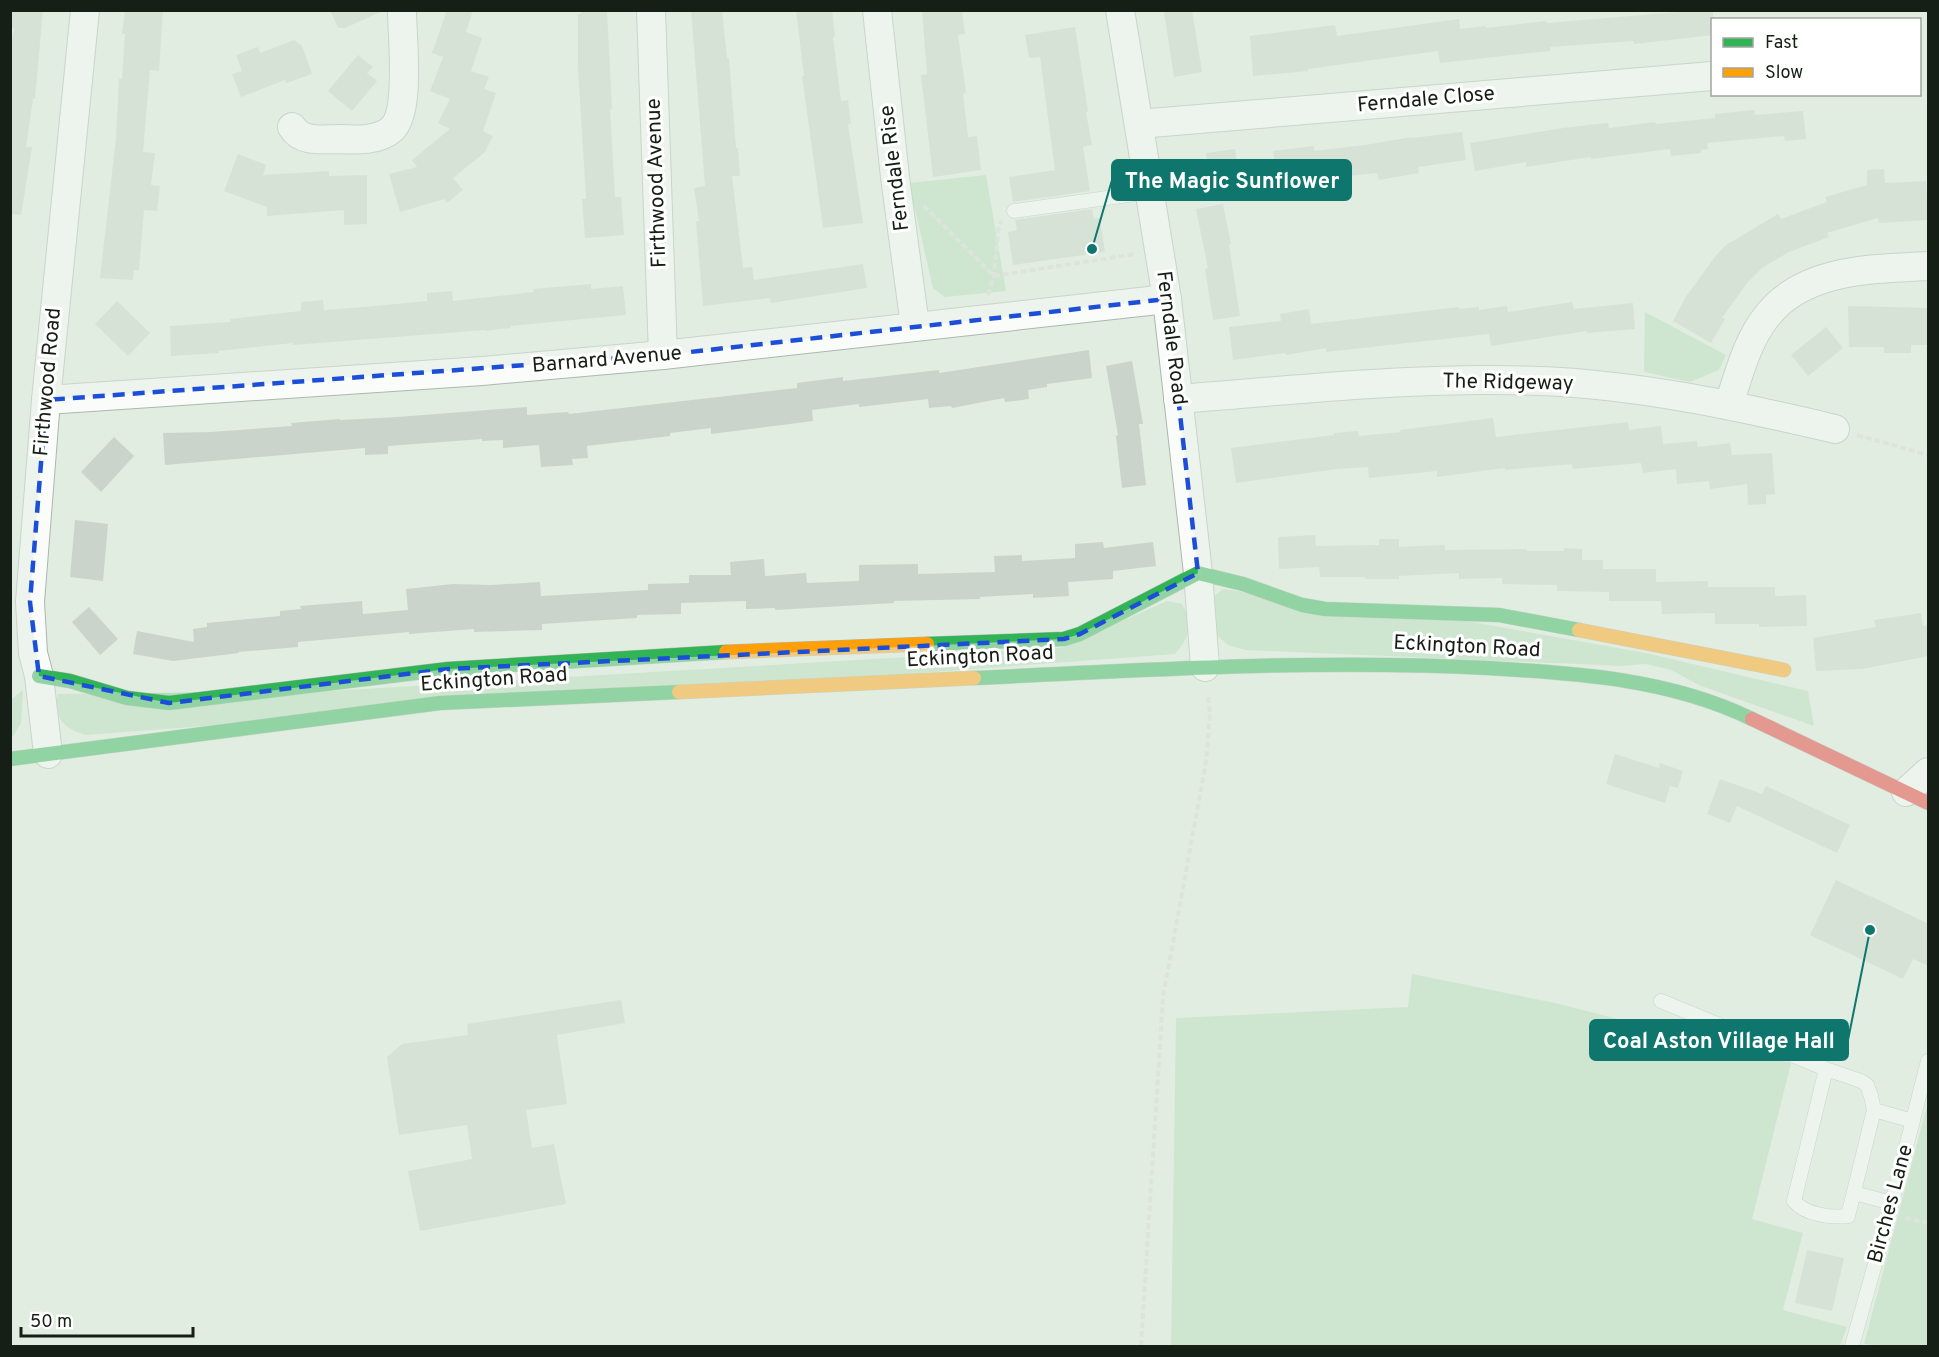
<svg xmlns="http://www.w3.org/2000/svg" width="1939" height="1357" font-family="Overpass,sans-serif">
<rect width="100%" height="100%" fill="#e1ede1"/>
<g fill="#b7deba">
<path d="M986,175L1006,291L945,297L933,288L909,183Z"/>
<path d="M1645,312L1726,355L1719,370L1690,382L1644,372Z"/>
<path d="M1223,589L1472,622L1646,653L1808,691L1814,726L1701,686L1671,670L1646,664L1621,666L1245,650L1228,645L1215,634L1213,597Z"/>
<path d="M1167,601L1182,604C1194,622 1189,639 1175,654L86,735C64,729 53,718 58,694L329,691L1061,648Z"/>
<path d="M23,690L21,723L13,736L11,737V700Z"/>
<path d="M1412,974L1555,1003L1791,1063L1752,1219L1803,1233L1783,1310L1847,1327L1840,1346H1171L1176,1018L1408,1007Z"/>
<path d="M1928,1102V1346H1886L1864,1344Z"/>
</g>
<g fill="#cad4cb">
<path d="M10,10H43L35,99H33L26,147H32L21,215L10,214V51L14,28L10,27Z"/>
<path d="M125,10H163L159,71L150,70L143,152L155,153L151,185L160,186L157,211L144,210L139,270H134L133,280L100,278L116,138L119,79H122L125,34H122Z"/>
<path d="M330,10H385L345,28H338Z"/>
<path d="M447,10H473L466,32L482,38L471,71L489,77L484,89L496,93L483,131L493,136L485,152L453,178L463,190L447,203L444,199L400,212L389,174L417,167L412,160L450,129L438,123L450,99L430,91L443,57L432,53Z"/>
<path d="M581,10H607L612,109H610L615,197H621L624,235L585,238L582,199H586L578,68V14H581Z"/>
<path d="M691,10H722L727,58H729L736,148H738L740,176H732L743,268L752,267L754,280L863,264L867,288L771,303L770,298L703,306L696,221H699L694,188L705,186Z"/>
<path d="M796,10H832L835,37H833L841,101L848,100L851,124H848L863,223L823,228L802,76H804Z"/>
<path d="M922,10H962L965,34L958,35L966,93L963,94L968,137L977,136L981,170L933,177L921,75L927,74Z"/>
<path d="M1173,10H1192L1202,72L1174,77L1164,12Z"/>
<path d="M1702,10H1713V35L1634,44L1633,41L1550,47V51L1440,63L1438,51L1308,69V71L1253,76L1250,36L1335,25L1337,36L1459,19L1460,29L1486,26V28L1546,21L1547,23Z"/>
<path d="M1075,27L1088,111L1086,112L1092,145L1083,147L1090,191L1013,202L1009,177L1055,170L1040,57L1029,58L1025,35Z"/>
<path d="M294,40L302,46L312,74L287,83L285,80L241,97L232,74L242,71L236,55L258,47L260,53Z"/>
<path d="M358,55L373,67L367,73L377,81L352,111L328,91Z"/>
<path d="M1754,110L1755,115L1803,111L1806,139L1785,141L1784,136L1707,143L1708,149L1701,150V153L1671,156L1670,149L1591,159V157L1526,167V162L1475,171L1470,143L1570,127L1608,123L1609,128L1655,122L1656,124L1715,118V114Z"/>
<path d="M1462,132L1466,160L1418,167L1419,173L1379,180L1377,173L1327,178V173L1277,179L1273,151L1314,146V151L1365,145L1412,137V138Z"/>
<path d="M1235,149L1240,185L1211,189L1206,153Z"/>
<path d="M238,154L266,165L263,175L329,171V176L367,175V224L344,225V210L267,216V207L224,191Z"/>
<path d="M1884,169L1885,183L1926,181L1928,220L1879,223L1878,218L1827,233L1829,237L1789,252L1762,268L1747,283L1722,318L1725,319L1711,343L1673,321L1685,298L1717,254L1726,245L1778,214L1781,219L1827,202L1825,197L1867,185V170Z"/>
<path d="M1223,204L1231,244L1229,245L1240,316L1213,320L1205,269L1208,268L1196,209Z"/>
<path d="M1092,209L1094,219L1100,218L1105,252L1013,265L1008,232L1017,230L1015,220Z"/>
<path d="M591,284V289L623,286L626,315L510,326L511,328L485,331V330L293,345V343L218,351L219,353L171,356L170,326L230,322V319L301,311V302L323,300L324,310L364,307L427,301V293L452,291L453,301L534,292L533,289Z"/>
<path d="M117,301L150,333L128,356L95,324Z"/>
<path d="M1572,302L1574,309L1633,303L1635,329L1587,333V331L1491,346L1489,334L1326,352V348L1286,355V353L1233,360L1229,327L1281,321L1280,314L1309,309L1311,324L1459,307V309L1479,307V310L1507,306L1508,312Z"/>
<path d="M1848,306L1929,308V345H1911V353H1884V347H1849Z"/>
<path d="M1826,327L1843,348L1808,376L1791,355Z"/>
<path d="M1089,350L1092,378L1047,384V387L1028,390L1029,399L1005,402L1004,398L952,408L951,406L929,408L928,399L859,407V404L812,410L813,421L711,434V428L670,433V436L587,446L588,458L572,459L573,465L541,467L539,445L503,448V440L482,441V439L388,446V454L365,455V448L165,465L163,433L211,432L292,426L291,423L340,419V420L398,417L527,407V415L568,412L569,414L797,388V383L843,377V381L939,370V373Z"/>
<path d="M1132,361L1143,424H1139L1146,485L1122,488L1116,436L1118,435L1106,366Z"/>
<path d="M1493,418L1496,437L1628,422L1629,430L1661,426L1663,444L1697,441L1698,447L1730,443L1732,455L1772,453L1775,494L1766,495V504L1748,505L1747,484L1710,489L1709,481L1677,484L1676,469L1643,473L1641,463L1573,469L1572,464L1505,470V468L1437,477V471L1369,478L1368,467L1337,469L1236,483L1231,448L1334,435V433L1358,431L1359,436L1401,432L1400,430Z"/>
<path d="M114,437L134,456L101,492L81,472Z"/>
<path d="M75,520L108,524L103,581L70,577Z"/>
<path d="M1315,535L1316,546L1379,545V539H1399V547L1445,545V550L1527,549L1526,551H1564V548L1582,549V560H1603V569H1656V582L1708,581V587H1775V596L1806,595L1807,626L1759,627V624H1715V613L1662,614L1661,601H1609V592L1557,591V585L1502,584V578L1459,579V573L1399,576V579H1365V577H1320L1319,567L1279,569L1278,537Z"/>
<path d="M1103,542L1104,548L1153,542L1156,566L1113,571V579L1068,582L1069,596L1033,598V594L980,597V599L894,601V603L775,610V608L746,609V601L681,603V614L637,615V618L542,624V630L474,632V629L409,634V632L298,642V647L238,652L239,653L173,661L133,654L137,631L194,642L193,629L207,627V623L280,616V611L301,609L300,606L362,601L363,614L408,610L406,589L453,584L491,585L540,582L541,596L648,590V584L689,583V575H731L730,562L764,559L765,576L806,573L807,583L859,581V565L918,564V574L995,572L994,556L1022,555V561L1075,558V544Z"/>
<path d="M89,607L118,639L100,655L72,622Z"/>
<path d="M1921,613L1923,626L1929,625V656L1862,669L1816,671L1813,638L1876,627L1874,620Z"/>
<path d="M1615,754L1659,768L1660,763L1683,771L1678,788L1670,786L1665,803L1606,784Z"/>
<path d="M1720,779L1762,794L1766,786L1850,825L1837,853L1737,806L1730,823L1707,814Z"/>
<path d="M1836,880L1929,924V966L1913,959L1903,979L1810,935Z"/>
<path d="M621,1000L625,1023L557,1035L567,1104L526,1110L532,1148L554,1144L566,1204L420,1231L408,1171L472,1159L467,1125L399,1135L387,1057L402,1044L468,1035L467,1024Z"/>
<path d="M1807,1250L1844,1258L1832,1311L1795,1303Z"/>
</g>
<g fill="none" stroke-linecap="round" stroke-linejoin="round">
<defs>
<g id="lane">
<path d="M1014,211L1150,192"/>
<path d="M1661,1001L1826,1069L1861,1081L1867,1085L1871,1096L1874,1110L1848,1216C1832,1218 1805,1215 1794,1201L1826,1069"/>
<path d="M1874,1110L1913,1121"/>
<path d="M1854,1193L1892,1203"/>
<path d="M1852,1346L1889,1214L1928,1061"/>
</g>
<g id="street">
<path d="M651,10L663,355"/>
<path d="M877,10L895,177L915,326"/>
<path d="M1120,10L1167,299L1198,573L1205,667"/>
<path d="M1139,124L1712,76"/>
<path d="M292,127C302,143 322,139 339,139C356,140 379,141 392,129C411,111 402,37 402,10"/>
<path d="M1178,399C1298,390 1419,376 1540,381C1640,385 1738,406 1835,429"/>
<path d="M46,400L482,371L663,355L1167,299"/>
<path d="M1729,404C1739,374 1747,341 1767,316C1804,268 1874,269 1928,266"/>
<path d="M48,754L39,676L33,653L30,602L46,400L85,10"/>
<path d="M1906,792L1928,772"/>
</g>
<g id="fast">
<path d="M927,644L1064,639L1080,634L1198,573L1243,584L1302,605L1325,609L1499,615L1579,630"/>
<path d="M39,676L70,681L127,698L169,703L448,669L726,652"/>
<path d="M974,678C1145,670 1316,659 1487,668C1577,673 1670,679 1752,719"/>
<path d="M10,759L440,703L679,692"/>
</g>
<g id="slow">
<path d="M1579,630L1784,670"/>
<path d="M726,652L927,644"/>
<path d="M679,692L974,678"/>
</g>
<path id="jam" d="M1752,719L1928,803"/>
</defs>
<use href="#lane" stroke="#adb7ae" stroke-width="15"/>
<use href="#street" stroke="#adb7ae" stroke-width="30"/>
<use href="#fast" stroke="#adb7ae" stroke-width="15"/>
<use href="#slow" stroke="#adb7ae" stroke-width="15"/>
<use href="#jam" stroke="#adb7ae" stroke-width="15"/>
<g stroke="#d6dad6" stroke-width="4" stroke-dasharray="6 3" stroke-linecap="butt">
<path d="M924,206L994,276L1135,254"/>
<path d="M988,295L994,276L999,225L1002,221"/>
<path d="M1857,435L1928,455"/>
<path d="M1905,1218L1928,1223"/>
<path d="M1141,1346L1163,997L1206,762L1210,713L1208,695"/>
</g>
<use href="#lane" stroke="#fafcfa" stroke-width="14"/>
<use href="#street" stroke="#fafcfa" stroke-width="28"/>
<use href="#fast" stroke="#30b455" stroke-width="14"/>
<use href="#slow" stroke="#ff9f0a" stroke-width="14"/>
<use href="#jam" stroke="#e5322d" stroke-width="14"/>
</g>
<path d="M0 0H1939V1357H0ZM1167,299L1198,573L1080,634L1064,639L448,669L169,703L39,676L30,602L46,400L663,355Z" fill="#e1ede1" fill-opacity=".55" fill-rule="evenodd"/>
<path fill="none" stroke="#1d4ed8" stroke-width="4.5" stroke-dasharray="12 8" stroke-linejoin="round" d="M1167,299L1198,573L1080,634L1064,639L448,669L169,703L39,676L30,602L46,400L663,355Z"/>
<g text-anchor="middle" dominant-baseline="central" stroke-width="6" stroke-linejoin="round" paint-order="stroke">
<g font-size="21" fill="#161f16" stroke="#fff">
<text transform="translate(1426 100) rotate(-5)">Ferndale Close</text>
<text transform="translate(895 168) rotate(-97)">Ferndale Rise</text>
<text transform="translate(657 183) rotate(-92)">Firthwood Avenue</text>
<text transform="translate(1171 338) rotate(83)">Ferndale Road</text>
<text transform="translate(607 360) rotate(-5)">Barnard Avenue</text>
<text transform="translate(48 382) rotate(-85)">Firthwood Road</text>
<text transform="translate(1508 383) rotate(1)">The Ridgeway</text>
<text transform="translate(1467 647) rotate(3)">Eckington Road</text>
<text transform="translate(980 657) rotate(-3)">Eckington Road</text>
<text transform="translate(494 680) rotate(-4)">Eckington Road</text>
<text transform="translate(1891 1204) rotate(-75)">Birches Lane</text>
</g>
</g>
<path fill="none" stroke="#0f766e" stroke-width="2" d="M1092 249L1112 180M1870 930L1848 1040"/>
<g fill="#0f766e" stroke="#fff" stroke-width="2">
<circle cx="1092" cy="249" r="6"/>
<circle cx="1870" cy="930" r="6"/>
</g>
<g fill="#0f766e" stroke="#0f766e" stroke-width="2">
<rect x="1112" y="160" width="239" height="40" rx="6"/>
<rect x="1590" y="1020" width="258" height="40" rx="6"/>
</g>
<g font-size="22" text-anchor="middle" font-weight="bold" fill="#fff">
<text x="1232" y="188">The Magic Sunflower</text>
<text x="1719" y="1048">Coal Aston Village Hall</text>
</g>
<rect width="1939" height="1357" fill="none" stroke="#161f16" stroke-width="24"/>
<rect x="1711" y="18" width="210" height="78" fill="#ffffff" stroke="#a2a5a2" stroke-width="1.5"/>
<rect x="1723" y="38" width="30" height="9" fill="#30b455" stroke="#a2a5a2" stroke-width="1.5"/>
<text x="1765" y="48" font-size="18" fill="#161f16">Fast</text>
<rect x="1723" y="68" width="30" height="9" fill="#ff9f0a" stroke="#a2a5a2" stroke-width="1.5"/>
<text x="1765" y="78" font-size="18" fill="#161f16">Slow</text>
<path d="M21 1327v9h172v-9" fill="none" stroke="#161f16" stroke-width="3"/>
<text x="30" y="1327" font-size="18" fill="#161f16" stroke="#ffffff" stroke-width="4.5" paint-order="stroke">50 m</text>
</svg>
